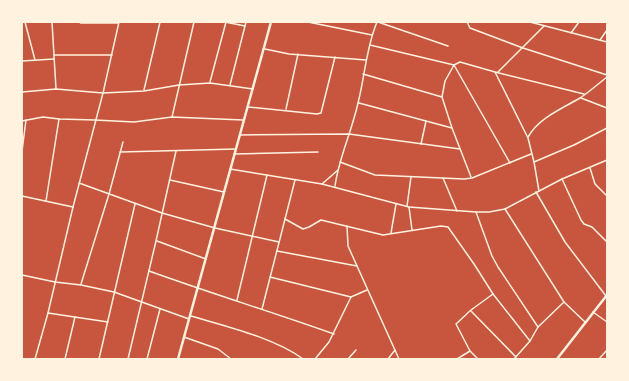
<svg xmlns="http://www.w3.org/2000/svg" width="629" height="381" font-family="Mulish,sans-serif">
<rect width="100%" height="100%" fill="#c8553d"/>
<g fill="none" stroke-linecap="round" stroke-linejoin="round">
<g stroke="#fff3e0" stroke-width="1.5">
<path d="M25,22L35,60"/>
<path d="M52,22L56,89"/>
<path d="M79,22L81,23H118"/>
<path d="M225,22L245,26"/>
<path d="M308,22L372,35"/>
<path d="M378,22L448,46"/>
<path d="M467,22L470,28L523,48L607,75"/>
<path d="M530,22L607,42"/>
<path d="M571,33L579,22"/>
<path d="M600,40L607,30"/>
<path d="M370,45L454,65L460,62L495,72L584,94"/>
<path d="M265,49L289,54L366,60"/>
<path d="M54,55H112"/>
<path d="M22,61L54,59"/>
<path d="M454,65L445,81L442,97L452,128L471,177"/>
<path d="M454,65L510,163"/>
<path d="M495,72L528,138L534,162L539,191"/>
<path d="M498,72L544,26"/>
<path d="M363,74L442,97"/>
<path d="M210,82L226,22"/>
<path d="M230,85L246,22"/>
<path d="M144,90L160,22"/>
<path d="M22,92L56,89L103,93L144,91L179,85L210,83L253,89"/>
<path d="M581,98L607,108"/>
<path d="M359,103L452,128"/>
<path d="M248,107L317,114L321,113L335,57"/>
<path d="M286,109L298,54"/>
<path d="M172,117L194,22"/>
<path d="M22,121L43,117L59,119L95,120L134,122L172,117L243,120"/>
<path d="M240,135L349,134L460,149"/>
<path d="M528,137C539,118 561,109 580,98C589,92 598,84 607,77"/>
<path d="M421,144L426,121"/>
<path d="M22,151L26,120"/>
<path d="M120,152L236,149"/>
<path d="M234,154L318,152"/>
<path d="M340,162L375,175L464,179L472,178L531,154"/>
<path d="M534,162L574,145L607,128"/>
<path d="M590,168L595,184L607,196"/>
<path d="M230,169L322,184L409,207L476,212H489L505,209L562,179L607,160"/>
<path d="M443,178L457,211"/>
<path d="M562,179L581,220L584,224L592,227L607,242"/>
<path d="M170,180L224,192"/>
<path d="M79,183L162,213L215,228L279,242"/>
<path d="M322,184L338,170"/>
<path d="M335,186C339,157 352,131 358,103C365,76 366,48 377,22"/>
<path d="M536,192L565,242L606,296"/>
<path d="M22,196L73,207"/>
<path d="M46,201L59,119"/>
<path d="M407,206L411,177"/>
<path d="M409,207L412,230"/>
<path d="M505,209L564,302L585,322"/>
<path d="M476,212L492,256L498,267L538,327"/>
<path d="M285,219L303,229L309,227L321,220L383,235L441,226L448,227L474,264L493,294L530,341"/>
<path d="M347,226L348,246L399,359"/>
<path d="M391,233L396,204"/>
<path d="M157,241L206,259"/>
<path d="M277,251L357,266"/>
<path d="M149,271C210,293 272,312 334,334"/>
<path d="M22,275L55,282L81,285L114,292L189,319"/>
<path d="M270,277L351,297L367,290"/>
<path d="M81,284L109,194L123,142"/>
<path d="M237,300L267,175"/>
<path d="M22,303V275"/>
<path d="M262,309L295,180"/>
<path d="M471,311L516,357"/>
<path d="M593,312L607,322"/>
<path d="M48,313L108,322"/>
<path d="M191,316C225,326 275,338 303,359"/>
<path d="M184,337L218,349L231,359"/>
<path d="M35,359L48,313L73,207L103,93L119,22"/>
<path d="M65,359L75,317"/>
<path d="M99,359L135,204"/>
<path d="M128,359L156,241L176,151"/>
<path d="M147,359L160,309"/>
<path d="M315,359L329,342L351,297"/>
<path d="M348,359L356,350"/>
<path d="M388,359L395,350"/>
<path d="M428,359H431"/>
<path d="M457,359L470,351"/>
<path d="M478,359L470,351L456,324L471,310L493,294"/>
<path d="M514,359L530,341L538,327L564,302"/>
<path d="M599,359L607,350"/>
</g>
<g stroke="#fff3e0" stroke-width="2.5">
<path d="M178,359L271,22"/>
<path d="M557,359L607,295"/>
</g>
</g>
<rect width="629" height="381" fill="none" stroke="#fff3e0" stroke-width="46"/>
</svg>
